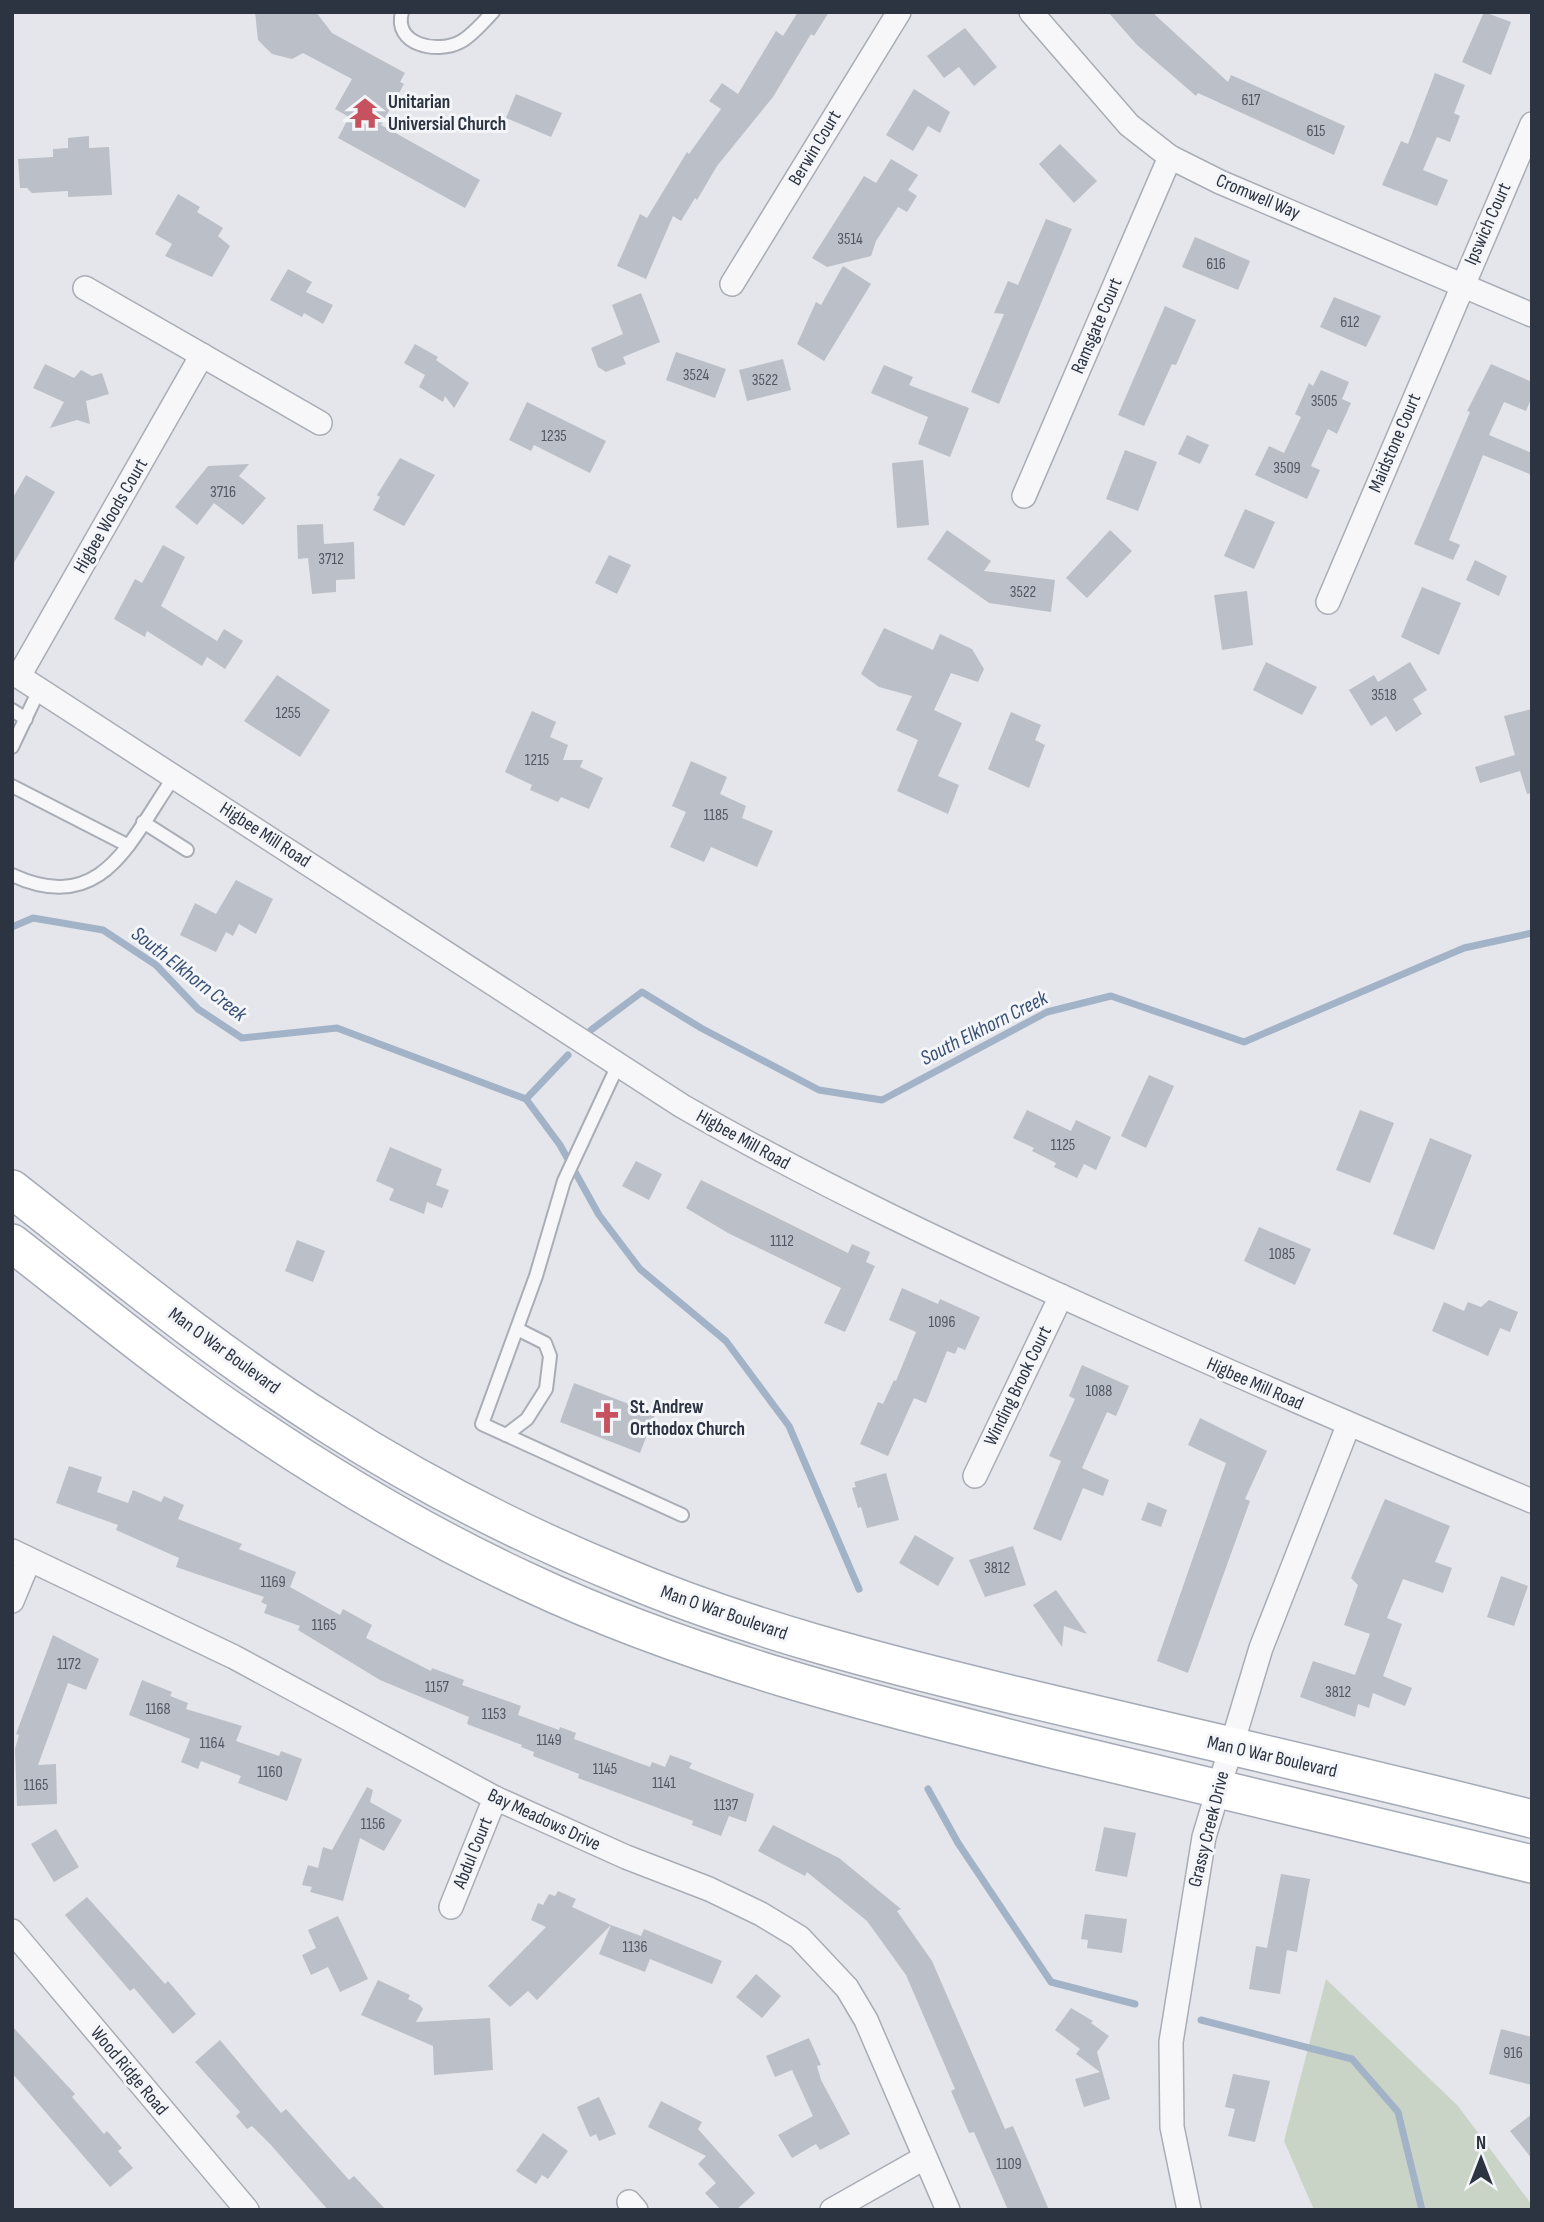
<svg xmlns="http://www.w3.org/2000/svg" width="1544" height="2222" font-family="'Sofia Sans Condensed',sans-serif">
<rect width="100%" height="100%" fill="#e4e6eb"/>
<path fill="#c9d4c6" d="M1326,1979L1458,2106L1532,2205V2210H1314L1284,2141Z"/>
<g fill="none" stroke-linecap="round" stroke-linejoin="round">
<g stroke="#a2b3c8" stroke-width="7">
<path d="M12,927L33,918L103,930L156,965L198,1009L242,1038L337,1028L526,1099L568,1055"/>
<path d="M591,1030L642,992L701,1028L819,1090L882,1100L1047,1012L1111,996L1244,1042L1464,948L1532,933"/>
<path d="M526,1099L560,1145L599,1215L640,1269L726,1341L789,1426L859,1589"/>
<path d="M928,1789L958,1843L1051,1982L1135,2004"/>
<path d="M1201,2020L1352,2059L1398,2112L1422,2210"/>
</g>
</g>
<g fill="#bbbfc7">
<path d="M255,12H316L332,33L405,73L400,82L404,84L381,125L480,180L465,208L338,138L349,117L335,109L352,79L303,53L292,59L272,54L258,40Z"/>
<path d="M798,12H829L814,36L811,34L773,97L717,166L697,200L695,198L681,221L673,216L646,279L617,266L640,214L647,218L687,152L689,154L721,109L709,101L722,83L738,94L776,31L783,36Z"/>
<path d="M1108,12H1152L1228,82L1231,75L1345,126L1334,155L1198,93L1196,96L1137,45Z"/>
<path d="M1484,12L1511,22L1491,75L1462,62Z"/>
<path d="M965,28L997,67L974,86L959,67L944,78L927,56Z"/>
<path d="M1435,73L1465,85L1454,113L1460,116L1450,142L1437,137L1423,170L1448,180L1437,206L1382,185L1401,141L1408,144Z"/>
<path d="M914,89L950,112L940,133L928,126L913,151L886,135Z"/>
<path d="M516,94L562,113L551,137L506,118Z"/>
<path d="M89,136V148L109,147L112,195L68,197V191L32,193L27,188H20L18,159L53,157V149L68,148V138Z"/>
<path d="M1060,144L1097,181L1074,203L1039,164Z"/>
<path d="M891,159L918,175L908,190L917,196L907,212L898,207L876,241L871,256L827,267L812,258L864,176L876,183Z"/>
<path d="M178,194L200,207L197,212L223,228L218,236L230,246L212,277L165,256L172,244L155,234Z"/>
<path d="M1046,219L1072,229L999,404L971,392L1004,314L994,313L1008,281L1018,285Z"/>
<path d="M1195,237L1250,261L1238,290L1182,267Z"/>
<path d="M843,266L871,284L824,361L797,344L816,302L821,305Z"/>
<path d="M288,269L312,282L306,292L333,305L323,324L304,313L302,317L270,300Z"/>
<path d="M641,293L660,342L623,357L626,364L606,372L598,367L591,348L623,334L612,305Z"/>
<path d="M1334,297L1381,316L1366,347L1320,327Z"/>
<path d="M1165,306L1196,320L1176,365L1172,364L1144,426L1118,415Z"/>
<path d="M415,344L438,357L436,360L469,383L454,408L445,396L443,402L419,387L425,375L404,363Z"/>
<path d="M676,352L726,369L715,398L666,380Z"/>
<path d="M783,359L791,390L747,401L739,370Z"/>
<path d="M45,364L74,378L81,370L92,376L102,373L109,394L86,401L90,424L77,420L50,428L64,402L33,388Z"/>
<path d="M1491,364L1532,382V397L1526,411L1504,402L1489,435L1532,453V475L1483,455L1449,540L1460,545L1453,560L1414,544L1470,412L1467,411Z"/>
<path d="M884,365L913,377L909,385L969,408L950,457L918,444L928,417L871,393Z"/>
<path d="M1321,370L1349,382L1342,399L1351,403L1337,434L1328,429L1311,466L1320,470L1307,499L1255,475L1269,446L1284,453L1301,417L1295,414L1309,383L1313,386Z"/>
<path d="M527,402L606,441L590,473L534,445L531,451L509,440Z"/>
<path d="M1187,435L1209,445L1200,464L1178,454Z"/>
<path d="M1125,450L1157,462L1138,511L1106,499Z"/>
<path d="M400,458L435,475L404,526L373,510L380,497L377,495Z"/>
<path d="M923,460L929,525L897,528L892,463Z"/>
<path d="M249,464L239,476L266,498L243,525L214,503L197,525L175,507L208,466Z"/>
<path d="M26,475L55,492L12,566V499Z"/>
<path d="M1245,509L1275,522L1254,569L1224,556Z"/>
<path d="M323,524L324,544L354,542L355,579L336,580V592L312,594L308,558L298,559L297,525Z"/>
<path d="M947,530L991,561L984,571L1055,580L1051,612L989,603L927,559Z"/>
<path d="M1110,530L1132,551L1087,598L1066,578Z"/>
<path d="M163,545L185,557L161,606L217,641L224,629L243,641L225,669L207,657L202,666L147,631L145,637L114,619L135,579L142,583Z"/>
<path d="M609,555L631,565L617,594L595,583Z"/>
<path d="M1475,560L1507,576L1499,596L1466,580Z"/>
<path d="M1422,587L1461,603L1439,655L1401,637Z"/>
<path d="M1247,591L1253,645L1222,650L1214,595Z"/>
<path d="M884,628L933,650L940,634L972,649L984,669L978,682L951,673L934,710L962,723L938,776L959,785L948,814L897,791L918,740L896,730L912,696L879,687L861,674Z"/>
<path d="M1266,662L1317,687L1302,715L1253,690Z"/>
<path d="M1410,662L1427,690L1413,699L1422,714L1396,732L1386,716L1371,726L1349,690L1374,675L1378,682Z"/>
<path d="M277,675L330,710L300,757L244,721Z"/>
<path d="M1532,709V793L1527,794L1520,771L1480,783L1475,767L1515,755L1504,716Z"/>
<path d="M532,711L556,722L550,737L568,745L563,760H583L580,767L603,778L589,809L561,797L558,802L530,790L532,785L505,772Z"/>
<path d="M1011,712L1041,725L1035,740L1045,745L1029,788L988,769Z"/>
<path d="M691,761L727,777L720,794L746,806L742,818L773,831L757,867L711,847L704,862L670,847L686,812L672,806Z"/>
<path d="M236,880L273,899L256,934L239,924L233,936L226,932L216,952L180,935L195,903L216,914Z"/>
<path d="M1149,1075L1174,1086L1146,1148L1121,1136Z"/>
<path d="M1027,1110L1071,1131L1076,1120L1111,1137L1096,1170L1084,1164L1077,1178L1054,1167L1056,1163L1032,1151L1034,1148L1013,1138Z"/>
<path d="M1360,1110L1394,1123L1370,1183L1336,1170Z"/>
<path d="M1430,1138L1472,1155L1434,1250L1393,1234Z"/>
<path d="M390,1147L442,1169L436,1185L449,1190L442,1208L427,1202L424,1214L389,1200L394,1189L376,1181Z"/>
<path d="M636,1161L662,1174L649,1200L622,1186Z"/>
<path d="M701,1180L848,1253L852,1244L870,1252L866,1262L875,1266L845,1332L824,1323L841,1288L728,1233L686,1208Z"/>
<path d="M1259,1227L1311,1249L1295,1285L1244,1261Z"/>
<path d="M297,1240L325,1251L313,1282L285,1271Z"/>
<path d="M902,1288L938,1304L940,1299L980,1317L965,1350L958,1347L955,1354L947,1351L926,1403L914,1398L888,1456L860,1444L878,1402L883,1404L894,1380L896,1381L916,1332L889,1320Z"/>
<path d="M1489,1300L1518,1312L1510,1332L1500,1328L1488,1356L1432,1331L1444,1302L1464,1311L1468,1302L1481,1307Z"/>
<path d="M1082,1365L1129,1386L1116,1416L1107,1412L1082,1468L1109,1480L1103,1496L1083,1488L1061,1541L1033,1529L1061,1461L1049,1456L1075,1399L1069,1396Z"/>
<path d="M574,1383L655,1414L640,1453L560,1422Z"/>
<path d="M1200,1418L1267,1451L1245,1499L1250,1501L1188,1673L1157,1661L1226,1463L1188,1445Z"/>
<path d="M69,1466L102,1477L97,1492L128,1503L133,1490L161,1502L164,1496L184,1505L178,1519L242,1544L239,1549L296,1572L290,1587L340,1615L343,1609L372,1625L366,1638L431,1671L432,1668L464,1680L462,1685L521,1706L518,1715L559,1730L560,1727L576,1733L574,1739L650,1767L652,1762L665,1767L670,1755L692,1763L689,1768L754,1794L746,1822L729,1816L721,1836L692,1825L693,1821L578,1778L579,1774L533,1756L534,1752L521,1747L522,1745L467,1724L469,1717L380,1680L298,1630L300,1626L264,1613L267,1605L261,1602L264,1597L176,1567L179,1558L116,1530L118,1525L56,1503Z"/>
<path d="M886,1473L899,1520L867,1528L861,1507L858,1508L852,1488L856,1487L854,1482Z"/>
<path d="M1385,1499L1450,1526L1435,1562L1452,1568L1443,1593L1403,1579L1387,1618L1402,1624L1383,1676L1412,1688L1405,1706L1373,1693L1369,1708L1358,1704L1355,1717L1300,1697L1313,1661L1355,1675L1370,1634L1344,1625L1358,1585L1351,1578Z"/>
<path d="M1148,1502L1167,1510L1161,1527L1141,1520Z"/>
<path d="M915,1535L954,1558L938,1586L899,1563Z"/>
<path d="M1013,1546L1026,1585L985,1597L969,1560Z"/>
<path d="M1501,1576L1528,1586L1514,1626L1487,1617Z"/>
<path d="M1056,1590L1087,1634L1064,1626L1062,1647L1033,1605Z"/>
<path d="M53,1635L99,1659L86,1690L68,1683L38,1765L56,1764L57,1804L17,1806L15,1749L19,1735L16,1734Z"/>
<path d="M142,1680L172,1692L170,1696L188,1703L186,1709L242,1726L236,1741L279,1756L281,1751L302,1759L287,1801L238,1783L241,1776L201,1761L198,1769L181,1762L190,1739L129,1715Z"/>
<path d="M367,1787L373,1790L370,1802L402,1820L384,1851L360,1838L343,1901L310,1892L312,1887L302,1885L308,1865L318,1868L323,1847L332,1850Z"/>
<path d="M773,1825L839,1858L901,1909L897,1911L932,1961L1005,2129L1013,2126L1049,2210H1008L974,2132L969,2133L951,2091L955,2089L906,1975L867,1921L807,1872L805,1876L758,1851Z"/>
<path d="M1104,1827L1136,1833L1127,1877L1095,1871Z"/>
<path d="M56,1829L79,1867L54,1882L31,1844Z"/>
<path d="M1281,1874L1310,1879L1297,1952L1287,1950L1280,1994L1249,1989L1256,1946L1267,1948Z"/>
<path d="M558,1891L576,1899L572,1907L611,1925L537,2000L528,1991L510,2007L488,1986L546,1927L531,1920L538,1903L543,1905L549,1894L555,1896Z"/>
<path d="M87,1897L165,1984L168,1981L196,2014L173,2034L134,1988L130,1991L65,1915Z"/>
<path d="M1085,1914L1127,1919L1122,1953L1087,1948L1088,1940L1081,1939Z"/>
<path d="M338,1916L368,1979L340,1992L328,1967L311,1975L302,1955L316,1948L308,1930Z"/>
<path d="M611,1925L641,1936L644,1929L722,1961L712,1984L650,1959L645,1972L599,1954Z"/>
<path d="M756,1974L781,1996L762,2018L736,1997Z"/>
<path d="M378,1980L410,1995L408,1999L420,2005L423,2009L416,2022L490,2018L493,2070L434,2075L433,2046L361,2015Z"/>
<path d="M1071,2008L1093,2021L1091,2023L1109,2036L1097,2052L1110,2099L1084,2107L1075,2079L1100,2072L1076,2054L1080,2049L1055,2030Z"/>
<path d="M12,2026L75,2094L72,2097L104,2134L107,2131L122,2148L118,2151L133,2168L110,2187L12,2073Z"/>
<path d="M1501,2029L1532,2037V2085L1489,2074Z"/>
<path d="M809,2038L821,2065L817,2066L821,2080L850,2134L820,2150L816,2144L792,2158L778,2135L813,2116L792,2070L775,2077L766,2056Z"/>
<path d="M220,2040L281,2113L286,2109L349,2180L354,2176L386,2210H328L271,2145L252,2126L247,2129L236,2116L240,2112L195,2062Z"/>
<path d="M1233,2074L1270,2081L1255,2142L1228,2136L1235,2109L1225,2107Z"/>
<path d="M599,2097L616,2134L599,2141L596,2134L590,2137L577,2107Z"/>
<path d="M661,2101L702,2122L698,2129L755,2193L736,2210H721L705,2193L716,2183L698,2164L706,2156L648,2127Z"/>
<path d="M1532,2114V2159L1510,2131Z"/>
<path d="M543,2133L568,2151L548,2179L542,2175L536,2184L516,2171Z"/>
</g>
<g fill="none" stroke-linecap="round" stroke-linejoin="round">
<defs>
<g id="lane">
<path d="M402,12C393,45 437,54 460,42C472,36 483,22 493,12"/>
<path d="M12,710L26,719"/>
<path d="M12,747L39,690"/>
<path d="M12,786L127,845"/>
<path d="M143,822L187,850"/>
<path d="M12,875C103,917 130,840 174,777"/>
<path d="M618,1065L564,1181L536,1276L482,1424L682,1515"/>
<path d="M506,1435L527,1419L546,1389L550,1356L545,1343L517,1329"/>
</g>
<g id="street">
<path d="M1031,12L1129,125L1170,157L1220,182L1532,315"/>
<path d="M732,284L899,12"/>
<path d="M85,288L320,423"/>
<path d="M1024,496L1170,157"/>
<path d="M1328,602L1532,124"/>
<path d="M12,672L682,1106C821,1186 967,1254 1114,1320C1252,1382 1391,1443 1532,1501"/>
<path d="M19,676L202,355"/>
<path d="M975,1476L1061,1296"/>
<path d="M12,1551L234,1657L495,1798L626,1857L709,1889L761,1914L799,1937L847,1988L866,2020L948,2210"/>
<path d="M12,1601L29,1560"/>
<path d="M451,1907L495,1798"/>
<path d="M12,1931L247,2210"/>
<path d="M629,2202L636,2210"/>
<path d="M832,2210L924,2158"/>
<path d="M1189,2210L1172,2127L1171,2042L1204,1837L1261,1648L1348,1426"/>
</g>
<g id="primary">
<path d="M12,1189C115,1270 217,1354 328,1424C419,1482 518,1533 618,1574C747,1629 882,1663 1018,1696C1189,1737 1361,1775 1532,1819"/>
<path d="M12,1243C93,1306 173,1373 259,1429C344,1486 435,1539 528,1582C694,1660 874,1705 1052,1749C1212,1788 1372,1825 1532,1864"/>
</g>
</defs>
<use href="#lane" stroke="#a9adb5" stroke-width="16"/>
<use href="#street" stroke="#a9adb5" stroke-width="26"/>
<use href="#primary" stroke="#a4aab6" stroke-width="40"/>
<use href="#lane" stroke="#f7f7f9" stroke-width="12"/>
<use href="#street" stroke="#f7f7f9" stroke-width="23"/>
<use href="#primary" stroke="#fff" stroke-width="37"/>
</g>
<defs>
<symbol id="temple-bare" viewBox="-9 -9 18 18"><path d="M0-6L5-2H3V0L6.5 2.5H4V6H1.5V3h-3V6H-4V2.5H-6.5L-3 0V-2H-5Z" fill="#c7525f" stroke="#f4f5f8" stroke-width="2.5" paint-order="stroke"/></symbol>
<symbol id="church-bare" viewBox="-9 -9 18 18"><path d="M-1.2-6h2.4v3.5h3.3v2.4h-3.3V6h-2.4V-.1h-3.3v-2.4h3.3Z" fill="#c7525f" stroke="#f4f5f8" stroke-width="2.5" paint-order="stroke"/></symbol>
</defs>
<g fill-rule="evenodd">
<use href="#temple-bare" x="343" y="91" width="44" height="44"/>
<use href="#church-bare" x="585" y="1396" width="44" height="44"/>
</g>
<g text-anchor="middle" dominant-baseline="central" stroke-width="6" stroke-linejoin="round" paint-order="stroke">
<g font-size="16" fill="#505763">
<text x="1251" y="100">617</text>
<text x="1316" y="131">615</text>
<text x="850" y="239">3514</text>
<text x="1216" y="264">616</text>
<text x="1350" y="322">612</text>
<text x="696" y="375">3524</text>
<text x="765" y="380">3522</text>
<text x="1324" y="401">3505</text>
<text x="554" y="436">1235</text>
<text x="1287" y="468">3509</text>
<text x="223" y="492">3716</text>
<text x="331" y="559">3712</text>
<text x="1023" y="592">3522</text>
<text x="1384" y="695">3518</text>
<text x="288" y="713">1255</text>
<text x="537" y="760">1215</text>
<text x="716" y="815">1185</text>
<text x="1063" y="1145">1125</text>
<text x="782" y="1241">1112</text>
<text x="1282" y="1254">1085</text>
<text x="942" y="1322">1096</text>
<text x="1099" y="1391">1088</text>
<text x="997" y="1568">3812</text>
<text x="273" y="1582">1169</text>
<text x="324" y="1625">1165</text>
<text x="69" y="1664">1172</text>
<text x="437" y="1687">1157</text>
<text x="1338" y="1692">3812</text>
<text x="158" y="1709">1168</text>
<text x="494" y="1714">1153</text>
<text x="549" y="1740">1149</text>
<text x="212" y="1743">1164</text>
<text x="605" y="1769">1145</text>
<text x="270" y="1772">1160</text>
<text x="664" y="1783">1141</text>
<text x="36" y="1785">1165</text>
<text x="726" y="1805">1137</text>
<text x="373" y="1824">1156</text>
<text x="635" y="1947">1136</text>
<text x="1513" y="2053">916</text>
<text x="1009" y="2164">1109</text>
</g>
<g font-size="19" font-weight="bold" fill="#2c3442" stroke="#f4f5f8" text-anchor="start">
<text x="388" y="102">Unitarian<tspan x="388" dy="22">Universial Church</tspan></text>
<text x="630" y="1407">St. Andrew<tspan x="630" dy="22">Orthodox Church</tspan></text>
</g>
<g font-size="19" fill="#2c3442" stroke="#f4f5f8">
<text transform="translate(815 148) rotate(-59)">Berwin Court</text>
<text transform="translate(1258 197) rotate(23)">Cromwell Way</text>
<text transform="translate(1488 224) rotate(-66)">Ipswich Court</text>
<text transform="translate(1097 326) rotate(-67)">Ramsgate Court</text>
<text transform="translate(1395 443) rotate(-67)">Maidstone Court</text>
<text transform="translate(111 516) rotate(-60)">Higbee Woods Court</text>
<text transform="translate(265 835) rotate(33)">Higbee Mill Road</text>
<text transform="translate(743 1140) rotate(29)">Higbee Mill Road</text>
<text transform="translate(224 1351) rotate(36)">Man O War Boulevard</text>
<text transform="translate(1255 1384) rotate(24)">Higbee Mill Road</text>
<text transform="translate(1018 1386) rotate(-64)">Winding Brook Court</text>
<text transform="translate(724 1613) rotate(19)">Man O War Boulevard</text>
<text transform="translate(1272 1757) rotate(13)">Man O War Boulevard</text>
<text transform="translate(544 1820) rotate(25)">Bay Meadows Drive</text>
<text transform="translate(1209 1829) rotate(-76)">Grassy Creek Drive</text>
<text transform="translate(473 1853) rotate(-68)">Abdul Court</text>
<text transform="translate(129 2071) rotate(50)">Wood Ridge Road</text>
</g>
<g font-size="21" font-style="italic" fill="#395174" stroke="#f4f5f8">
<text transform="translate(189 974) rotate(38)">South Elkhorn Creek</text>
<text transform="translate(984 1028) rotate(-27)">South Elkhorn Creek</text>
</g>
</g>
<rect width="1544" height="2222" fill="none" stroke="#2c3442" stroke-width="28"/>
<g transform="translate(1481 2159)" stroke="#f4f5f8" stroke-width="5" paint-order="stroke">
<path d="M0-5L12 26L0 18L-12 26Z" fill="#2c3442"/>
<text y="-10" font-size="19" font-weight="bold" text-anchor="middle" fill="#2c3442">N</text>
</g>
</svg>
